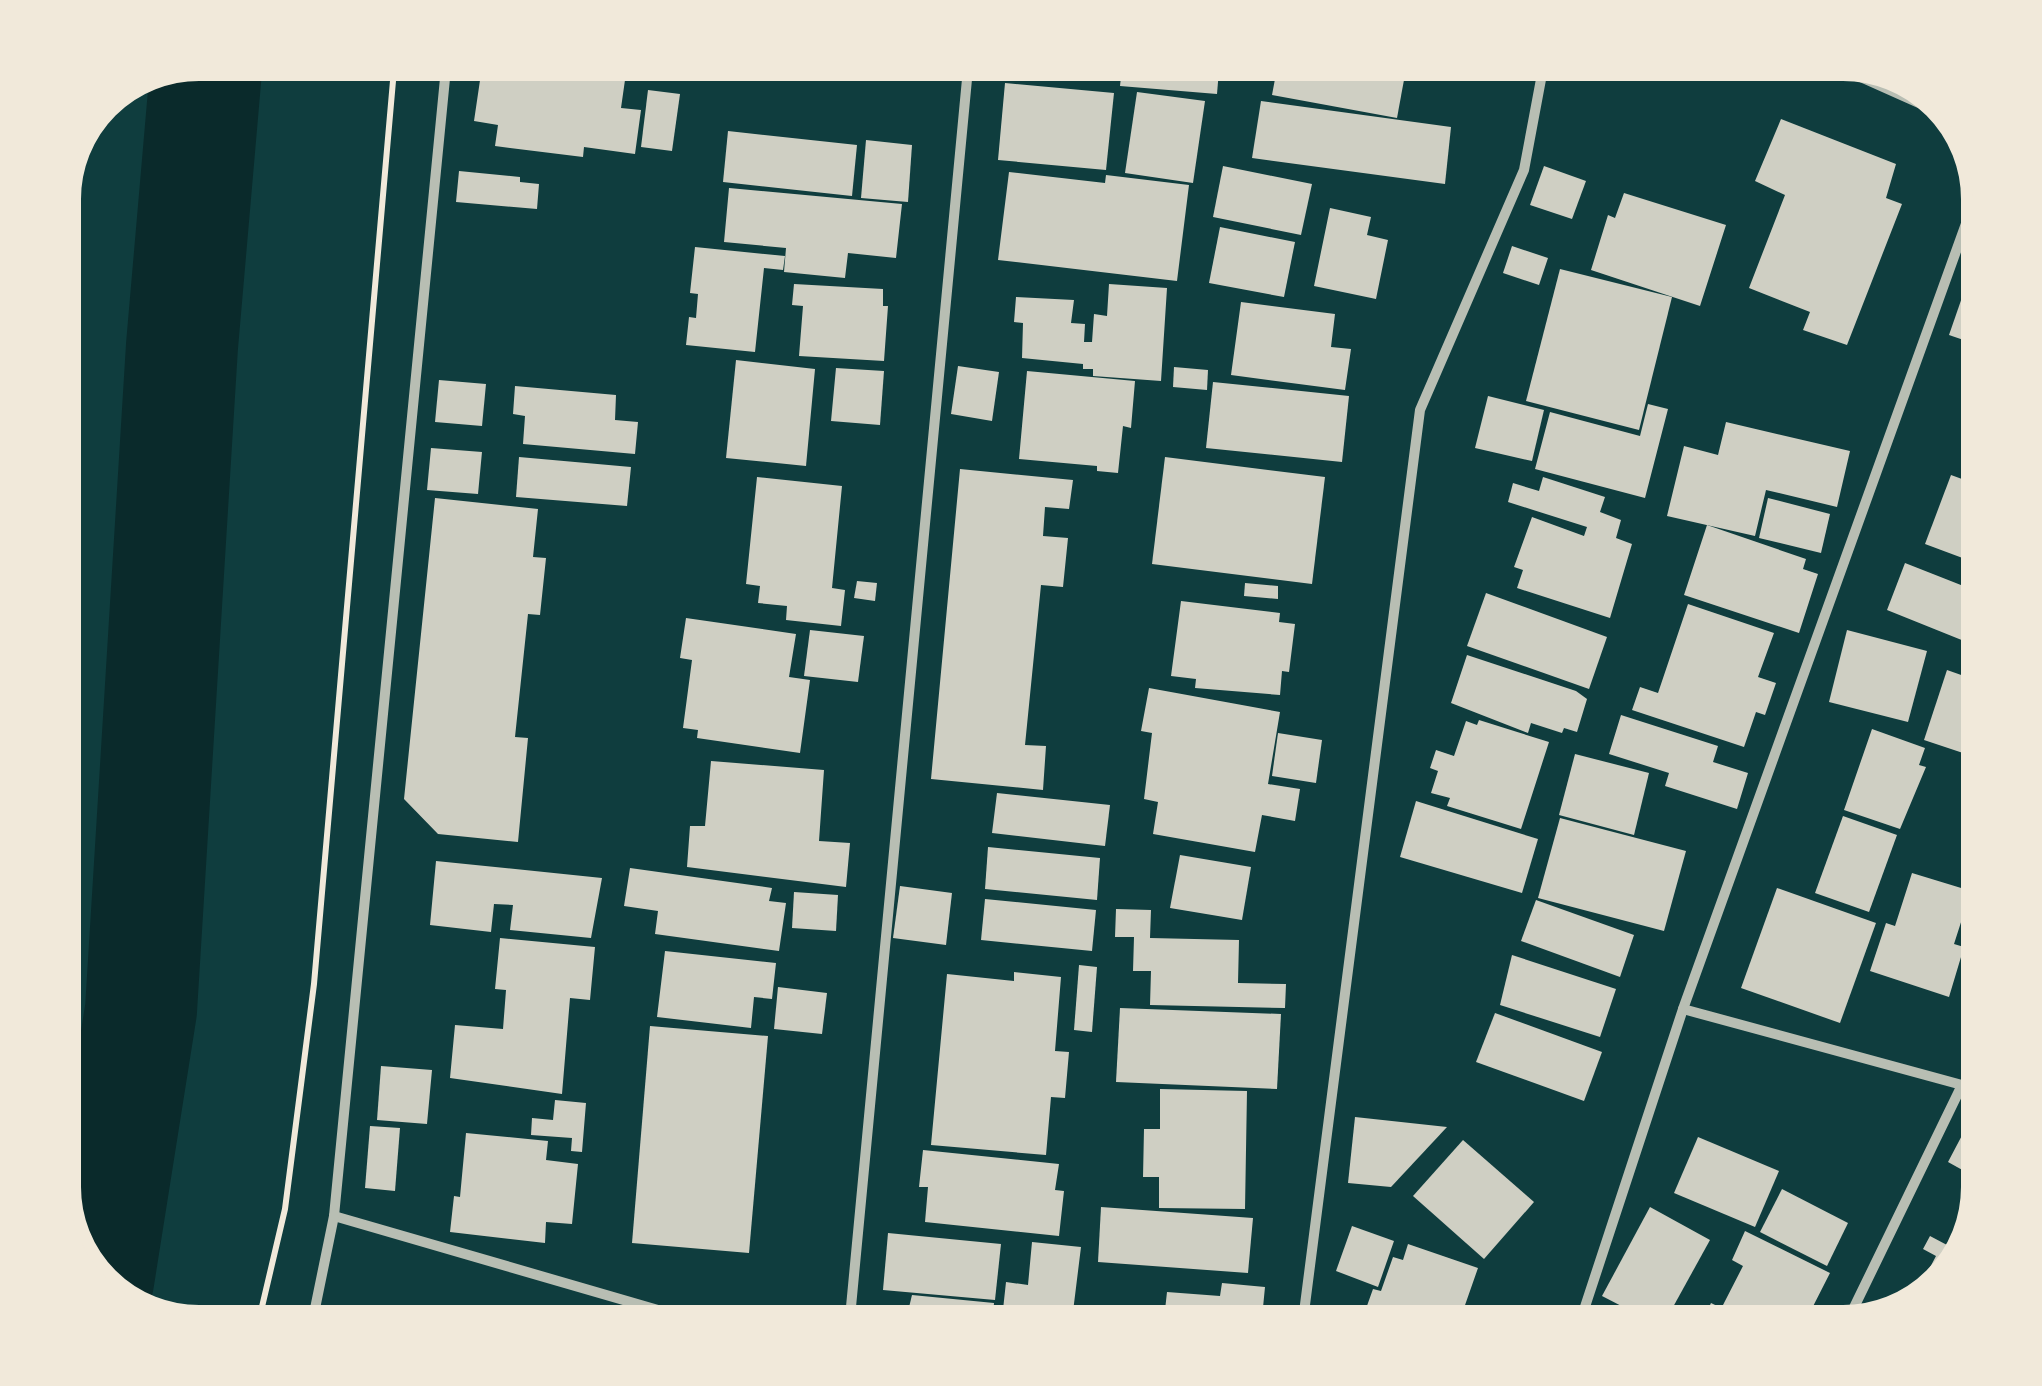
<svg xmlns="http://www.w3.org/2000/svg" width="2042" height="1386" font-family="Karla,sans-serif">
<rect width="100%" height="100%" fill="#0f3d3e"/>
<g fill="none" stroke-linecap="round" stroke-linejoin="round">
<path stroke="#0a2a2b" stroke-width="112" d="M98,1281L141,1010L182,346L207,58"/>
</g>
<g fill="#cfcfc3">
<path d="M512,58H556L554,70L625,80L621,108L641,110L635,154L584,147L583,157L495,146L498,125L474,121L483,60L511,64Z"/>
<path d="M607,58H683L674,60L672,77L606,71Z"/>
<path d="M1123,58H1220L1217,94L1120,86Z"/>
<path d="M1279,58H1408L1397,118L1272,95Z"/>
<path d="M1005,83L1114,93L1106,170L998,160Z"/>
<path d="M648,90L680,94L672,151L641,147Z"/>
<path d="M1137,92L1205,101L1193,183L1125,173Z"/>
<path d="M1261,101L1451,127L1445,184L1252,158Z"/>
<path d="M1781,119L1896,164L1886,198L1902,204L1847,345L1803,330L1810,312L1749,288L1785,195L1755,181Z"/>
<path d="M728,131L857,145L852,196L723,182Z"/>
<path d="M866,140L912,145L908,202L861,198Z"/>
<path d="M1223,166L1312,184L1301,235L1213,217Z"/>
<path d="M1544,166L1586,181L1572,219L1530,205Z"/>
<path d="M459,171L520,177V182L539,184L537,209L456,202Z"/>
<path d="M1009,172L1105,183L1106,175L1189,185L1177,281L998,260Z"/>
<path d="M729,188L902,204L896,258L848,253L845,278L784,272L786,248L724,242Z"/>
<path d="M1624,193L1726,225L1700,306L1591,270L1608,215L1615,218Z"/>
<path d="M1330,208L1371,217L1367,235L1388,240L1376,299L1314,286Z"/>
<path d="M1220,227L1295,242L1284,297L1209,283Z"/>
<path d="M1984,234V347L1949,335Z"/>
<path d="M1512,246L1548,258L1539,285L1503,273Z"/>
<path d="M695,247L785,256L783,270L764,268L755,352L686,345L689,317L696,318L698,294L690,293Z"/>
<path d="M1560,269L1672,297L1639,430L1526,401Z"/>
<path d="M794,284L883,289V306H888L884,361L799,356L803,306L792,305Z"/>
<path d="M1109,284L1167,288L1161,381L1093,376V369H1083V364L1022,358L1023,323L1014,322L1016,297L1074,300L1071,323L1085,324L1084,342H1092L1094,314L1107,316Z"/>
<path d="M1241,302L1335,314L1331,347L1351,349L1345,390L1231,375Z"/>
<path d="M736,360L815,369L806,466L726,458Z"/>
<path d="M958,366L999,372L992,421L951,414Z"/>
<path d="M1174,367L1208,370L1207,390L1173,387Z"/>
<path d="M836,368L884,371L880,425L831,421Z"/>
<path d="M1027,371L1135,381L1131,428L1123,426L1118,473L1097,471V466L1019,459Z"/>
<path d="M439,380L486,384L482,426L435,422Z"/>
<path d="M1213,382L1349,396L1342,462L1206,448Z"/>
<path d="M515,386L616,395L615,420L638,422L635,454L523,444L525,416L513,414Z"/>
<path d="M1488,396L1544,410L1532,461L1475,448Z"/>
<path d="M1648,404L1668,409L1645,498L1535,469L1550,412L1640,436Z"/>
<path d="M1978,411L1984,413V466L1963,461Z"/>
<path d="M1726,422L1850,451L1837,507L1766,490L1755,536L1667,516L1684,446L1718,455Z"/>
<path d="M431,448L482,452L478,494L427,490Z"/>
<path d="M519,457L631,467L627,506L516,497Z"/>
<path d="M1165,457L1325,477L1312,584L1152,564Z"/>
<path d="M960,469L1073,480L1069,509L1045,507L1043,536L1068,538L1063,587L1041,585L1025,745L1046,746L1043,790L931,779Z"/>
<path d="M1951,475L1984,487V566L1925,544Z"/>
<path d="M757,477L842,486L832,588L845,590L841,626L786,620L787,606L758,603L760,586L746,584Z"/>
<path d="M1543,477L1605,497L1600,512L1621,520L1616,538L1632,544L1610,618L1517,588L1523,570L1514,567L1532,517L1584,536L1587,527L1508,502L1513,483L1539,491Z"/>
<path d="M435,498L538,509L533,557L546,558L540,615L528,614L515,737L528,738L518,842L438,834L404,799Z"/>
<path d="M1768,498L1830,514L1821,553L1759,538Z"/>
<path d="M1707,525L1806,559L1803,569L1818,574L1799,633L1684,595Z"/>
<path d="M1905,563L1966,587L1975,565L1984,569V649L1887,610Z"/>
<path d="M857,581L877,583L875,601L854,598Z"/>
<path d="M1245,583L1278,586V599L1244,596Z"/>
<path d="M1486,593L1607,637L1589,689L1467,646Z"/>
<path d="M1181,601L1280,613L1279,622L1295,624L1289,672L1282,671L1280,695L1195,688L1196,679L1171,676Z"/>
<path d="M1688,604L1774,633L1758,677L1776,683L1765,715L1756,712L1744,747L1632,710L1640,687L1658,693Z"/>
<path d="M686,618L796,634L789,677L810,680L800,753L697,738L698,730L683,728L692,660L680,658Z"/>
<path d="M810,630L864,636L858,682L804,676Z"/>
<path d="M1847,630L1927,651L1908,722L1829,702Z"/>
<path d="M1467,655L1576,691L1587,699L1577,732L1564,728L1562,733L1531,723L1528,733L1451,703Z"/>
<path d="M1947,670L1984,683V760L1924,740Z"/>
<path d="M1149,688L1280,712L1268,784L1300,789L1295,821L1262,815L1255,852L1153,834L1158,802L1144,799L1152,733L1141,731Z"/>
<path d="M1621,715L1718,746L1713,762L1748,773L1737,809L1665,786L1669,773L1609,754Z"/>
<path d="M1479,720L1549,742L1521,829L1447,806L1450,798L1431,793L1438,771L1430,768L1436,750L1454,756L1466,721L1477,725Z"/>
<path d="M1872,729L1925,748L1919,765L1926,767L1900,829L1844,810Z"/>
<path d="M1278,733L1322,740L1316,783L1272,776Z"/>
<path d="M1575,754L1649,773L1634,835L1559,815Z"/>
<path d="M711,761L824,770L819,841L850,843L846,887L687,867L690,826H705Z"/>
<path d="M997,793L1110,805L1105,846L992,833Z"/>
<path d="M1416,801L1538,839L1522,893L1400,857Z"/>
<path d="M1843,816L1897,835L1869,912L1815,893Z"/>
<path d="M1560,818L1686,851L1664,931L1538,898Z"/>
<path d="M988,847L1100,858L1097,900L985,889Z"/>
<path d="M1180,855L1251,867L1242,920L1170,908Z"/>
<path d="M436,861L602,878L591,938L510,930L513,905L494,904L491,932L430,925Z"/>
<path d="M630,868L772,888L769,901L786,903L779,951L655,934L658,911L624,906Z"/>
<path d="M1912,873L1971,891L1954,944L1964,947L1949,997L1870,971L1886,923L1895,926Z"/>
<path d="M900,886L952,893L946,945L893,938Z"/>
<path d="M1777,888L1876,923L1840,1023L1741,988Z"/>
<path d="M794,892L838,895L836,931L792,928Z"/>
<path d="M985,899L1096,910L1092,951L981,940Z"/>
<path d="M1536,900L1634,935L1620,977L1521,941Z"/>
<path d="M1116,909L1151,910L1150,938L1239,940L1238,983L1286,984L1285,1008L1150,1005L1151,971H1133L1134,937H1115Z"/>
<path d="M500,938L595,947L590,1000L570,998L562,1094L450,1078L455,1025L503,1029L506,990L495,989Z"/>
<path d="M665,951L776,963L772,999L754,997L751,1028L657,1017Z"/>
<path d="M1512,955L1616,989L1600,1037L1500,1005Z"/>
<path d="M1079,965L1097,967L1092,1032L1074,1030Z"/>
<path d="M1014,972L1061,977L1055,1051L1069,1052L1065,1098L1051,1097L1046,1155L931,1145L947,974L1014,981Z"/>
<path d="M778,987L827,993L822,1034L774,1029Z"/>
<path d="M1120,1008L1281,1014L1277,1089L1116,1082Z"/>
<path d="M1495,1013L1602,1052L1584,1101L1476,1062Z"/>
<path d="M650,1026L768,1036L749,1253L632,1243Z"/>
<path d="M381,1066L432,1070L427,1124L377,1120Z"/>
<path d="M1160,1089L1247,1091L1245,1209L1159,1208V1177H1143L1144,1129H1160Z"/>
<path d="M555,1100L586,1103L582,1152L571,1151L572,1138L531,1135L532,1118L553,1120Z"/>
<path d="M1355,1117L1447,1127L1391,1187L1348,1183Z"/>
<path d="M1977,1121L1984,1125V1182L1948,1162L1968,1124L1973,1126Z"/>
<path d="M370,1126L400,1128L395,1191L365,1188Z"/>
<path d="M466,1133L548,1141L546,1160L578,1164L572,1224L546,1222L545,1243L450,1232L454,1196L460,1197Z"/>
<path d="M1698,1137L1779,1171L1755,1227L1674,1193Z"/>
<path d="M1463,1140L1534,1202L1484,1259L1413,1196Z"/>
<path d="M923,1150L1059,1164L1055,1190L1064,1191L1059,1236L925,1222L928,1187H919Z"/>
<path d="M1782,1189L1848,1223L1827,1266L1760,1232Z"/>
<path d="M1101,1207L1253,1218L1248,1273L1098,1262Z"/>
<path d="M1650,1207L1710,1240L1662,1327L1602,1296Z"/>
<path d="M1352,1226L1394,1241L1378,1287L1336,1271Z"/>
<path d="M1745,1231L1830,1273L1802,1328H1770L1723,1305L1743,1266L1732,1260Z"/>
<path d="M888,1233L1001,1244L995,1300L883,1290Z"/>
<path d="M1930,1236L1964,1254L1960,1266L1916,1305L1912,1302L1936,1256L1923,1249Z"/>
<path d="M1032,1242L1081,1247L1071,1328H1001L1006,1282L1028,1285Z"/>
<path d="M1408,1244L1478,1268L1457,1328H1397L1363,1317L1373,1289L1381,1291L1393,1257L1403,1260Z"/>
<path d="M1222,1283L1265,1287L1261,1328H1163L1167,1292L1220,1296Z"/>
<path d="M912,1295L994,1303L992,1328H904Z"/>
<path d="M1711,1303L1763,1328H1699Z"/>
</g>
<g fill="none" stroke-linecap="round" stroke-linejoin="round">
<path stroke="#f1e9da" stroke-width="6" d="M257,1328L285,1209L314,984L395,58"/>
<g stroke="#b8beb3" stroke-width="10">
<path d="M1683,1009L1962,1085L1984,1087"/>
<path d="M334,1216L720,1328"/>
<path d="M311,1328L334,1216L447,58"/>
<path d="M849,1328L969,58"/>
<path d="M1302,1328L1420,410L1524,170L1545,58"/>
<path d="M1578,1328L1683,1009L1981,182"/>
<path d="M1844,1328L1962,1085"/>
</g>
<path stroke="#b8beb3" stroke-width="18" d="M1828,58L1949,112"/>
</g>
<path d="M0 0H2042V1386H0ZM199 75H1843A124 124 0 0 1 1967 199V1187A124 124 0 0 1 1843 1311H199A124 124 0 0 1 75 1187V199A124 124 0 0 1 199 75Z" fill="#f1e9da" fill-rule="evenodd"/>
<path fill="none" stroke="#f1e9da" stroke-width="12" d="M199 75H1843A124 124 0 0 1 1967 199V1187A124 124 0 0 1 1843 1311H199A124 124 0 0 1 75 1187V199A124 124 0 0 1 199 75Z"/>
</svg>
